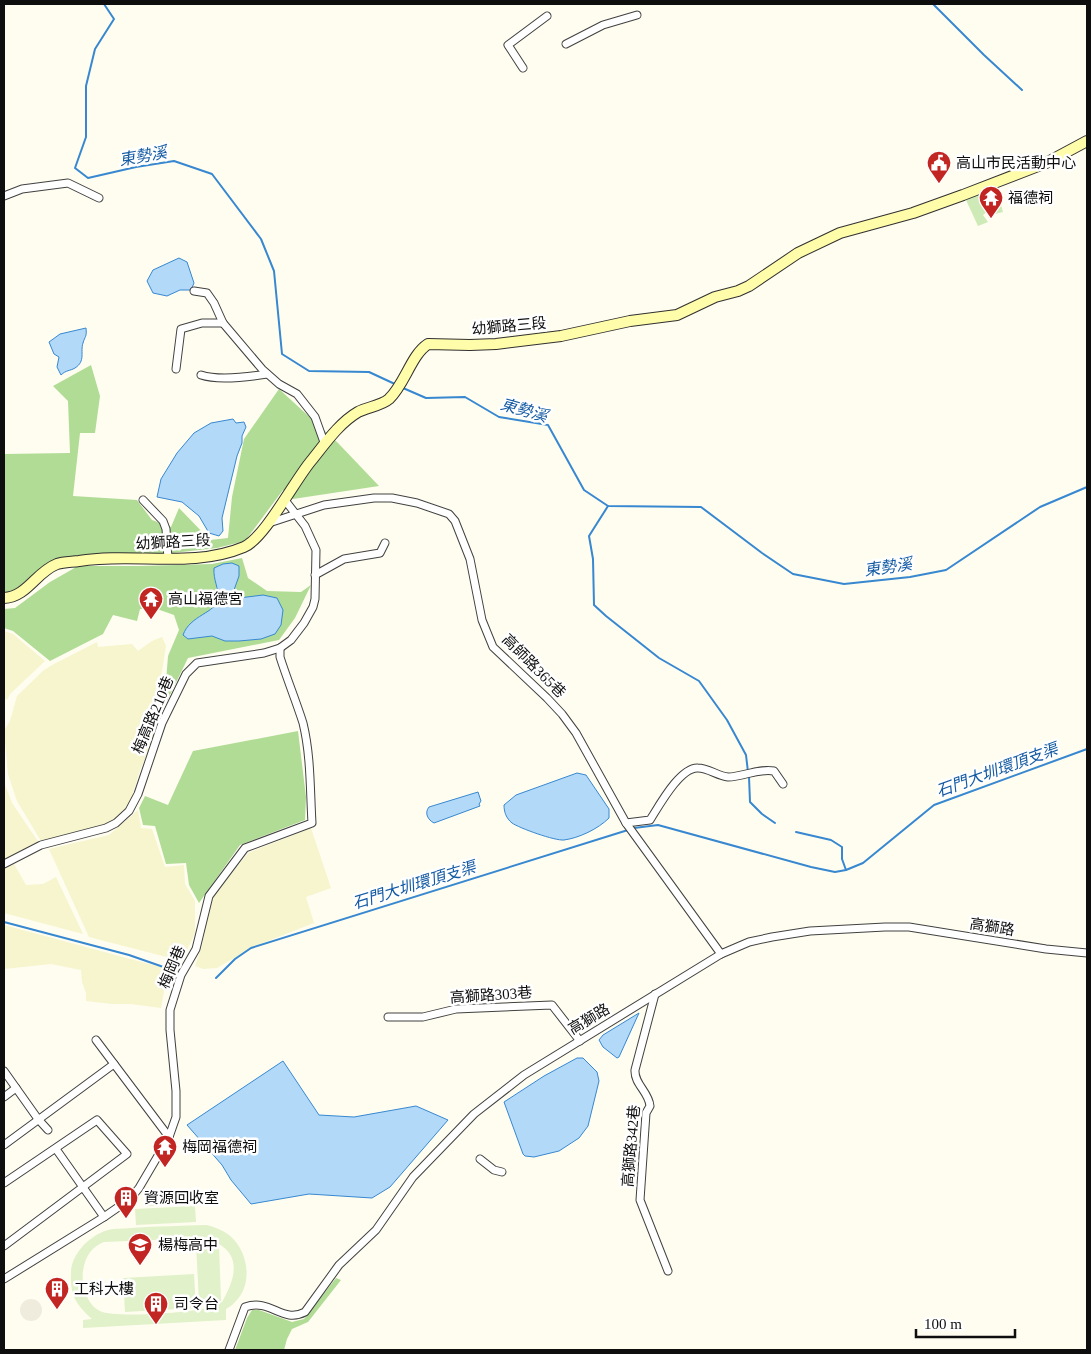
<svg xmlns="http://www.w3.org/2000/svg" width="1091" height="1354" font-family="'Times New Roman','Noto Sans TC',serif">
<rect width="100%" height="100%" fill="#fffdef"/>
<g fill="#f6f5ce">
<path d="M4,631L13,634L45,661L10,694L7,700L4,697Z"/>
<path d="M162,637L166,646L161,678L159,716L151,744L140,770L131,800L121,815L101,827L41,841L17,801L8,774L4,731L10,721L17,696L44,670L54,664L97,642L98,647L132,644L138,651L152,641Z"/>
<path d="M4,782L12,803L39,843L4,860Z"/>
<path d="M138,810L141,828L152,829L165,867L184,865L185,884L195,901V933L182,961L89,937L49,849L109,835Z"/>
<path d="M311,828L331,888L306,897L314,923L253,947L217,968L203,969L195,966L202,945L211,899L248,853Z"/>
<path d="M14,864L26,885L43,884L56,877L83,934L4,913V869Z"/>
<path d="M4,925L175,971L165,986L161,1008L131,1004H112L86,1001V993L82,982L81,970L51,964L4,969Z"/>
</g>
<path fill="#ceeab7" d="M989,189L995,203L1001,205L1003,212L995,214L990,209L983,215L988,222L978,226L966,200Z"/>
<g fill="#b0dc96">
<path d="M91,365L100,396L95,433H80L73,496L137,500L152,520L171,527L179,508L210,540L228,538L232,497L244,439L279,389L338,443L379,486L293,499L283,490L245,541L217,548L164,554L111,553L61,558L40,570L10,594H4V454L70,453L68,401L53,386Z"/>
<path d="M242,558L248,578L267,591L301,592L311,585L295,618L279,640L188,658L164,707L168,656L179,630L174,615L157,609H140L137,621L113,615L103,634L50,661L13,631L4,628V609L15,608L50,582L78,566H140L212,564Z"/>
<path d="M298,731L306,797L305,820L240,845L199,903L189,885L186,863L166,864L155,826L143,825L139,808L145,796L168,805L193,751Z"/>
<path d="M336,1278L341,1280L308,1322L292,1329L287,1339L284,1350H235L247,1318L252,1310H259L292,1322L304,1319Z"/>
</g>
<g fill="#e1f1ca" fill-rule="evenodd">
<path d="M184,1189L185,1204L147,1206L146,1192Z"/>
<path d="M195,1206L196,1222L136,1225L135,1209Z"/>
<path d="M207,1225C215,1227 222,1230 229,1235C248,1250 254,1284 235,1302C233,1305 229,1307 226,1309V1320L83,1328V1320L92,1319C76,1304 70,1296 71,1273C71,1254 90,1235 108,1230C115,1228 124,1229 131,1228C157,1226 182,1226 207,1225ZM200,1238L216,1242L196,1244L199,1302L221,1301L219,1244C243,1258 233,1283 222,1302C214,1305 205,1309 196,1310C178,1313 114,1318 100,1311C87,1305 81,1285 83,1271C85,1257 91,1247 104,1242Z"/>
<path d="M194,1274L196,1308L125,1312L123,1278Z"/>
</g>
<circle fill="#efecde" cx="31" cy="1310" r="11"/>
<g fill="#b2d9f8" stroke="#3788d1">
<path d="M179,258L187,262L194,283L191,290H180L167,296L153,293L147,281L153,270Z"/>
<path d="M86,328C87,337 85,336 83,343C80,352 86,361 75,368C70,371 66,370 61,375L57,367L59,357L54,354L49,342L60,334Z"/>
<path d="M233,419L236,423L244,422L246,427L242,436V443L237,456L222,518L223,531L219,536L209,533L199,516L182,502L157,497L161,479L177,453L194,433L211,423Z"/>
<path d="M232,563L239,566V576L234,590L239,598L263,595L277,598L283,610L281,625L275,634L261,639L239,641H225L212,636L188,639L183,635C190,615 216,613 218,599C219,588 213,580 214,568L223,564Z"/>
<path d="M577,773L586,775L609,809V818C598,829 579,838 564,840C555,841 519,828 512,823C506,818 504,812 504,805L516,795Z"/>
<path d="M478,792L481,801L479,804L480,806L434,823C428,820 424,813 429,807Z"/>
<path d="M639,1013L619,1057L617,1058L603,1047L599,1040L603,1035Z"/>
<path d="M577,1058H583L597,1072L599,1081L588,1126L579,1138L559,1151L534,1157L525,1156L523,1154L504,1102L544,1076Z"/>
<path d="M283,1061L319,1115L354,1117L416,1106L448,1120L390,1187L372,1198L309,1194L251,1204L231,1180L222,1165L187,1125Z"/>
</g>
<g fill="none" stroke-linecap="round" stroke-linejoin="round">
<g stroke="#3788d1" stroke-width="2">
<path d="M104,4L114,19L95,49L86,86V137L75,168L88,178L136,167L174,161L212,174L261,239L274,271L282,354L309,371L369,372L397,385"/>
<path d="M933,4L984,55L1022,90"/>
<path d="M403,388L426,398L465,397L499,417L548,425L584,490L608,506L701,507L762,553L793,574L844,584L910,577L946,570L1040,507L1087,487"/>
<path d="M608,506L589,536L593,559L594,605L606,616L659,658L699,681L727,720L746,755L748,772"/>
<path d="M749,777L750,802L762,814L775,823"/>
<path d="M634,828L658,825L811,867L835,872L846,870L863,863L934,805L1087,749"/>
<path d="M796,832L831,840L842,847V859L846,870"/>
<path d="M4,922L129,955L172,970"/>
<path d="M216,978L235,959L251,948L628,830"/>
</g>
<defs>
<g id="street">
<path d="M566,44L603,25L637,15"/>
<path d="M523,68L508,45L547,16"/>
<path d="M4,196L22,189L68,183L99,198"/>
<path d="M194,291L207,293L214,303L223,323L262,369L279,384L297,394L315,417L325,445"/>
<path d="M176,369L181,329L202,323H223"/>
<path d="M201,375C219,381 248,377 267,374"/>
<path d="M143,500L163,521L166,529L168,559"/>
<path d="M269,523L324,505L374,498H392L417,503L449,514L455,521L470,559L482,620L493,647L547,698L562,714L576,733L626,823L721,954"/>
<path d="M315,575L344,559L380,553L385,543"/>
<path d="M626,823L650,820C659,806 680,767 698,768C708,768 718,776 728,777C743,777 758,768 774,771L783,784"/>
<path d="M4,864L41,845L106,828L116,823L129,811L138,794L162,723L186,674L197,663L264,653L280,648L291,640L304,623L313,607L315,599L316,550L305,526L284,499"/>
<path d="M655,994L635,1070C634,1084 649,1092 650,1106L646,1113L640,1200L668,1271"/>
<path d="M388,1017H423L456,1009L552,1005L580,1041"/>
<path d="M96,1040L169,1137"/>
<path d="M4,1071L38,1119L48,1130"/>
<path d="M4,1097L16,1088"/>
<path d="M4,1145L114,1064"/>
<path d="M56,1149L104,1217"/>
<path d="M480,1159L494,1170L502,1172"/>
<path d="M4,1183L97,1120L127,1154L4,1246"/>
<path d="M4,1279L104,1217L130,1199L139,1188L169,1137L176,1117V1091L170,1030V1010L181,975L196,949L209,896L245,848L312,823C310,790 311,756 303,723C296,701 287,679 280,657V648"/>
<path d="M229,1350L245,1307C271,1298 282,1324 305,1312L339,1265L376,1230L413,1177L474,1114L524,1075L721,954L749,942L772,937L810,931L885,927H909L1046,949L1087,953"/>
</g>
<path id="secondary" d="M4,598C27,597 36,572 57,564C63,562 72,562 79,561C133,552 192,569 244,547C264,539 295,480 311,461C324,445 339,423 358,412C367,407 381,406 389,399C405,384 411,355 428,344L470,345L496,344L561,336L630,321L677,315L715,297L738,291L749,286L798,253L840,233L913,213L963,195L1046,163L1087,141"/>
</defs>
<use href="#street" stroke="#414141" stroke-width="9"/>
<use href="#secondary" stroke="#303030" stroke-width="12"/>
<use href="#street" stroke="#fff" stroke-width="7"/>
<use href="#secondary" stroke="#fffcaa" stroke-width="10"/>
</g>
<defs>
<symbol id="civic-pin" viewBox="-11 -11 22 30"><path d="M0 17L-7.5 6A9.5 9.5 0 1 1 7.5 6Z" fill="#c22622" stroke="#fff"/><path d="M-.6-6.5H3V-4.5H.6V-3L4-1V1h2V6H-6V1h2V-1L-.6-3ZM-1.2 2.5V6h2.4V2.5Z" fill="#fff"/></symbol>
<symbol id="temple-pin" viewBox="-11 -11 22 30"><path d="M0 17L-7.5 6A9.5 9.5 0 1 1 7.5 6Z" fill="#c22622" stroke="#fff"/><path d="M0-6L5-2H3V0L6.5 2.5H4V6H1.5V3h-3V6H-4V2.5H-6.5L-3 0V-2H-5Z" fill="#fff"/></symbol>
<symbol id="building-pin" viewBox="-11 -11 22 30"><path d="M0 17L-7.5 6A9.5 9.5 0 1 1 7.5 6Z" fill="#c22622" stroke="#fff"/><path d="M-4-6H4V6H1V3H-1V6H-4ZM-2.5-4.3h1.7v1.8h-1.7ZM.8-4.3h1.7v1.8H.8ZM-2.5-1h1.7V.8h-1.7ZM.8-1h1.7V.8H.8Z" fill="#fff"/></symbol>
<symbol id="school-pin" viewBox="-11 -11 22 30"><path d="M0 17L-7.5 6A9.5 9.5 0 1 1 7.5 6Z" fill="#c22622" stroke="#fff"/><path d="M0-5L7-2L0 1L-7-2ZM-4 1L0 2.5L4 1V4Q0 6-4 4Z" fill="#fff"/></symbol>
</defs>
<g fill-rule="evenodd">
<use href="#civic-pin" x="925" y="149" width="28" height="38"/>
<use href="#temple-pin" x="977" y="184" width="28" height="38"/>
<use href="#temple-pin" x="137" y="585" width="28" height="38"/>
<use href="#temple-pin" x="151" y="1133" width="28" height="38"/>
<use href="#building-pin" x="112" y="1184" width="28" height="38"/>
<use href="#school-pin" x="126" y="1231" width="28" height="38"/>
<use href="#building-pin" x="43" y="1275" width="28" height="38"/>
<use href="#building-pin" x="142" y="1290" width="28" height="38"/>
</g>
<g text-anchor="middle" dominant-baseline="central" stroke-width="5" stroke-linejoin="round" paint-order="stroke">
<g font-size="15" fill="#0e0e0e" stroke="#fff" text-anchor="start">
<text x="956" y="163">高山市民活動中心</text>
<text x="1008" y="198">福德祠</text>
<text x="168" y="599">高山福德宮</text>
<text x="182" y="1147">梅岡福德祠</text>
<text x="144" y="1198">資源回收室</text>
<text x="158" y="1245">楊梅高中</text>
<text x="74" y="1289">工科大樓</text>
<text x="174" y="1304">司令台</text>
</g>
<g font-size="15" fill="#0e0e0e" stroke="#fff">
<text transform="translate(509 326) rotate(-5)">幼獅路三段</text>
<text transform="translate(173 542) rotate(-3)">幼獅路三段</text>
<text transform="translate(534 666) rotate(45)">高師路365巷</text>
<text transform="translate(153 715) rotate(-67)">梅高路210巷</text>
<text transform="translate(992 927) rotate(9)">高獅路</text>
<text transform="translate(172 967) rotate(-67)">梅岡巷</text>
<text transform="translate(491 995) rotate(-4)">高獅路303巷</text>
<text transform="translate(589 1019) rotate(-31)">高獅路</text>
<text transform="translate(631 1146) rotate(-85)">高獅路342巷</text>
</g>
<g font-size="16" font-style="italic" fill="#145aa3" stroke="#fff">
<text transform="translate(143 156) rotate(-10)">東勢溪</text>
<text transform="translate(524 410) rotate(16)">東勢溪</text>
<text transform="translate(888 567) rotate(-8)">東勢溪</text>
<text transform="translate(997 770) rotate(-20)">石門大圳環頂支渠</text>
<text transform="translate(414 885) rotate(-17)">石門大圳環頂支渠</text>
</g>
</g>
<rect width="1091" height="1354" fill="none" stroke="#0e0e0e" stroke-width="10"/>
<path d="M916 1329v8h99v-8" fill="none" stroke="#0e0e0e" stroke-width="2.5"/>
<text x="924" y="1329" font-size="15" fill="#0e0e0e" stroke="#ffffff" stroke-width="4" paint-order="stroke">100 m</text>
</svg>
